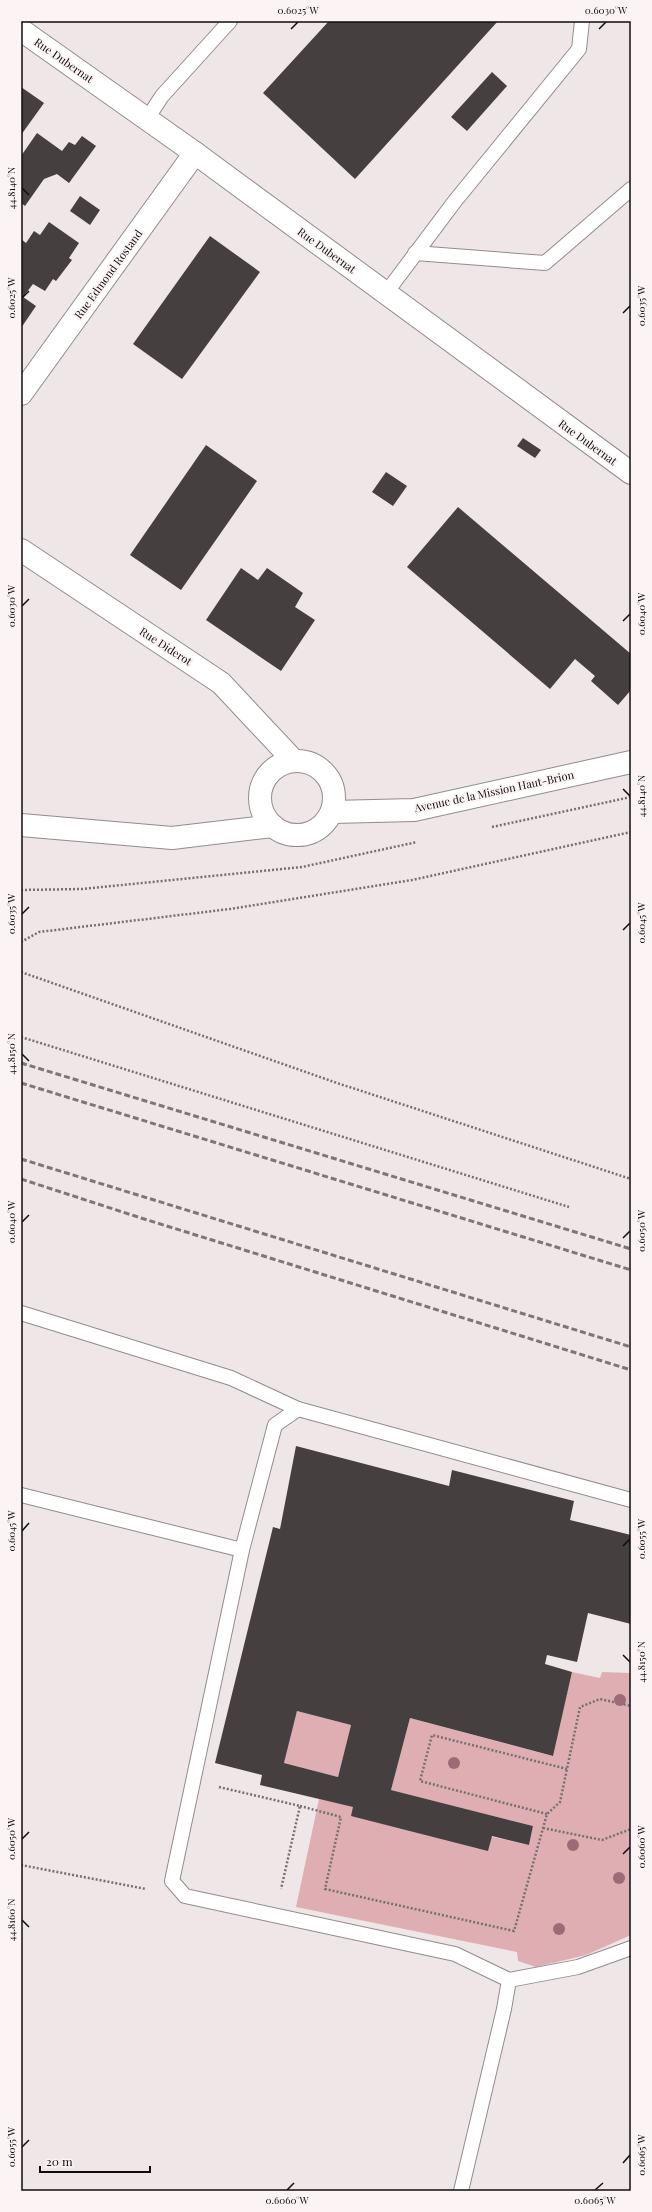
<svg xmlns="http://www.w3.org/2000/svg" width="652" height="2212" font-family="'Playfair Display',serif">
<rect width="100%" height="100%" fill="#efe6e7"/>
<g fill="#dfaeb3">
<path d="M572,1672L600,1678L602,1672L631,1673V1935L586,1955L536,1967L518,1961L517,1952L296,1907L319,1799L529,1845L533,1826L391,1790L410,1718L552,1756Z"/>
<path d="M297,1711L351,1725L338,1777L284,1763Z"/>
</g>
<g fill="#463f3f" fill-rule="evenodd">
<path d="M329,21H498L355,179L263,93Z"/>
<path d="M492,72L507,86L467,131L451,117Z"/>
<path d="M21,87L44,103L21,135Z"/>
<path d="M37,133L62,151L69,142L75,145L82,136L96,146L69,183L57,174L44,179L25,206L21,203V156Z"/>
<path d="M80,196L100,210L90,225L70,211Z"/>
<path d="M49,222L79,243L69,258L72,260L56,281L53,279L45,291L33,284L23,297L36,306L21,328V239L26,243L34,231L40,235Z"/>
<path d="M210,236L260,272L182,379L133,344Z"/>
<path d="M523,438L541,450L535,458L517,446Z"/>
<path d="M206,445L257,481L181,590L130,555Z"/>
<path d="M386,472L407,486L393,506L372,492Z"/>
<path d="M458,507L631,654V690L618,705L591,681L595,676L575,659L550,689L407,567Z"/>
<path d="M241,568L258,580L267,568L303,593L295,607L315,620L281,671L206,620Z"/>
<path d="M296,1446L449,1486L452,1470L574,1501L570,1520L631,1535V1624L588,1613L577,1662L547,1655L545,1664L572,1672L553,1756L410,1718L391,1790L533,1826L529,1845L492,1836L488,1851L351,1816L353,1807L260,1785L262,1775L215,1763L273,1527L280,1529ZM297,1711L351,1725L338,1777L284,1763Z"/>
</g>
<g fill="none" stroke-linecap="round" stroke-linejoin="round">
<defs>
<g id="lane">
<path d="M147,119L162,96L230,21"/>
<path d="M415,253L545,263L631,189"/>
<path d="M386,293L455,201L579,49L582,21"/>
<path d="M21,1313L231,1378L298,1409L631,1500"/>
<path d="M298,1409L275,1425L242,1550L172,1881L185,1896L455,1954L509,1980"/>
<path d="M21,1495L242,1550"/>
<path d="M461,2191L504,2009L509,1980L578,1967L631,1948"/>
</g>
<g id="street">
<path d="M21,30L195,153L631,473"/>
<path d="M21,394L195,153"/>
<path d="M21,550L221,683L294,761"/>
</g>
<g id="secondary">
<circle cx="297" cy="798" r="37"/>
<path d="M332,812L414,810L631,762"/>
<path d="M21,825L172,838L273,826"/>
</g>
</defs>
<use href="#lane" stroke="#938b8c" stroke-width="16"/>
<use href="#street" stroke="#938b8c" stroke-width="24"/>
<use href="#secondary" stroke="#938b8c" stroke-width="24"/>
<g stroke="#757070" stroke-width="2.5" stroke-dasharray="2 2" stroke-linecap="butt">
<path d="M492,827L631,797"/>
<path d="M21,890L82,889L302,867L417,842"/>
<path d="M21,942L39,932L230,909L412,880L631,832"/>
<path d="M21,972L337,1083L631,1179"/>
<path d="M21,1037L569,1207"/>
<path d="M219,1787L300,1806L281,1889"/>
<path d="M300,1806L341,1817L325,1889L514,1931L547,1814L560,1802L580,1707L600,1699L631,1706"/>
<path d="M547,1814L420,1781L432,1735L567,1769"/>
<path d="M543,1828L602,1840L631,1829"/>
<path d="M21,1865L146,1889"/>
</g>
<use href="#lane" stroke="#fff" stroke-width="14"/>
<use href="#street" stroke="#fff" stroke-width="22"/>
<use href="#secondary" stroke="#fff" stroke-width="22"/>
<g stroke="#7c7777" stroke-width="3" stroke-dasharray="6 3" stroke-linecap="butt">
<path d="M21,1063L631,1249"/>
<path d="M21,1083L631,1270"/>
<path d="M21,1159L631,1347"/>
<path d="M21,1179L141,1218L631,1370"/>
</g>
</g>
<g fill="#9d6a78">
<circle cx="620" cy="1700" r="6"/>
<circle cx="454" cy="1763" r="6"/>
<circle cx="573" cy="1845" r="6"/>
<circle cx="619" cy="1878" r="6"/>
<circle cx="559" cy="1929" r="6"/>
</g>
<path fill="none" stroke="#0f0d0d" stroke-width="1.5" d="M291,29L298,22M599,29L606,22M22,188L29,195M22,298L29,291M623,313L630,306M22,606L29,599M623,621L630,614M623,789L630,796M22,914L29,907M623,930L630,923M22,1054L29,1061M22,1222L29,1215M623,1238L630,1231M22,1531L29,1523M623,1546L630,1539M623,1655L630,1662M22,1839L29,1832M623,1854L630,1847M22,1920L29,1927M22,2147L29,2140M623,2163L630,2155M287,2190L294,2183M595,2190L603,2183"/>
<g text-anchor="middle" dominant-baseline="central" stroke-width="4" stroke-linejoin="round" paint-order="stroke">
<g font-size="11" fill="#0f0d0d" stroke="#fcf3f4">
<text transform="translate(64 60) rotate(35)">Rue Dubernat</text>
<text transform="translate(327 250) rotate(36)">Rue Dubernat</text>
<text transform="translate(108 274) rotate(-54)">Rue Edmond Rostand</text>
<text transform="translate(588 442) rotate(36)">Rue Dubernat</text>
<text transform="translate(166 646) rotate(33)">Rue Diderot</text>
<text transform="translate(494 791) rotate(-12)">Avenue de la Mission Haut-Brion</text>
</g>
</g>
<rect width="652" height="2212" fill="none" stroke="#fcf3f4" stroke-width="44"/>
<path d="M40 2166v6h110v-6" fill="none" stroke="#0f0d0d" stroke-width="2"/>
<text x="46" y="2166" font-size="12" fill="#0f0d0d" stroke="#fcf3f4" stroke-width="3" paint-order="stroke">20 m</text>
<rect x="22" y="22" width="608" height="2168" fill="none" stroke="#0f0d0d" stroke-width="1.5"/>
<g font-size="10" text-anchor="middle" fill="#0f0d0d">
<text x="298" y="14">0.6025°W</text>
<text x="606" y="14">0.6030°W</text>
<text transform="translate(11 188) rotate(-90)" y="4">44.8140°N</text>
<text transform="translate(11 298) rotate(-90)" y="4">0.6025°W</text>
<text transform="translate(641 306) rotate(-90)" y="4">0.6035°W</text>
<text transform="translate(11 606) rotate(-90)" y="4">0.6030°W</text>
<text transform="translate(641 614) rotate(-90)" y="4">0.6040°W</text>
<text transform="translate(641 796) rotate(-90)" y="4">44.8140°N</text>
<text transform="translate(11 914) rotate(-90)" y="4">0.6035°W</text>
<text transform="translate(641 923) rotate(-90)" y="4">0.6045°W</text>
<text transform="translate(11 1054) rotate(-90)" y="4">44.8150°N</text>
<text transform="translate(11 1222) rotate(-90)" y="4">0.6040°W</text>
<text transform="translate(641 1231) rotate(-90)" y="4">0.6050°W</text>
<text transform="translate(11 1531) rotate(-90)" y="4">0.6045°W</text>
<text transform="translate(641 1539) rotate(-90)" y="4">0.6055°W</text>
<text transform="translate(641 1662) rotate(-90)" y="4">44.8150°N</text>
<text transform="translate(11 1839) rotate(-90)" y="4">0.6050°W</text>
<text transform="translate(641 1847) rotate(-90)" y="4">0.6060°W</text>
<text transform="translate(11 1920) rotate(-90)" y="4">44.8160°N</text>
<text transform="translate(11 2147) rotate(-90)" y="4">0.6055°W</text>
<text transform="translate(641 2155) rotate(-90)" y="4">0.6065°W</text>
<text x="287" y="2204">0.6060°W</text>
<text x="595" y="2204">0.6065°W</text>
</g>
</svg>
